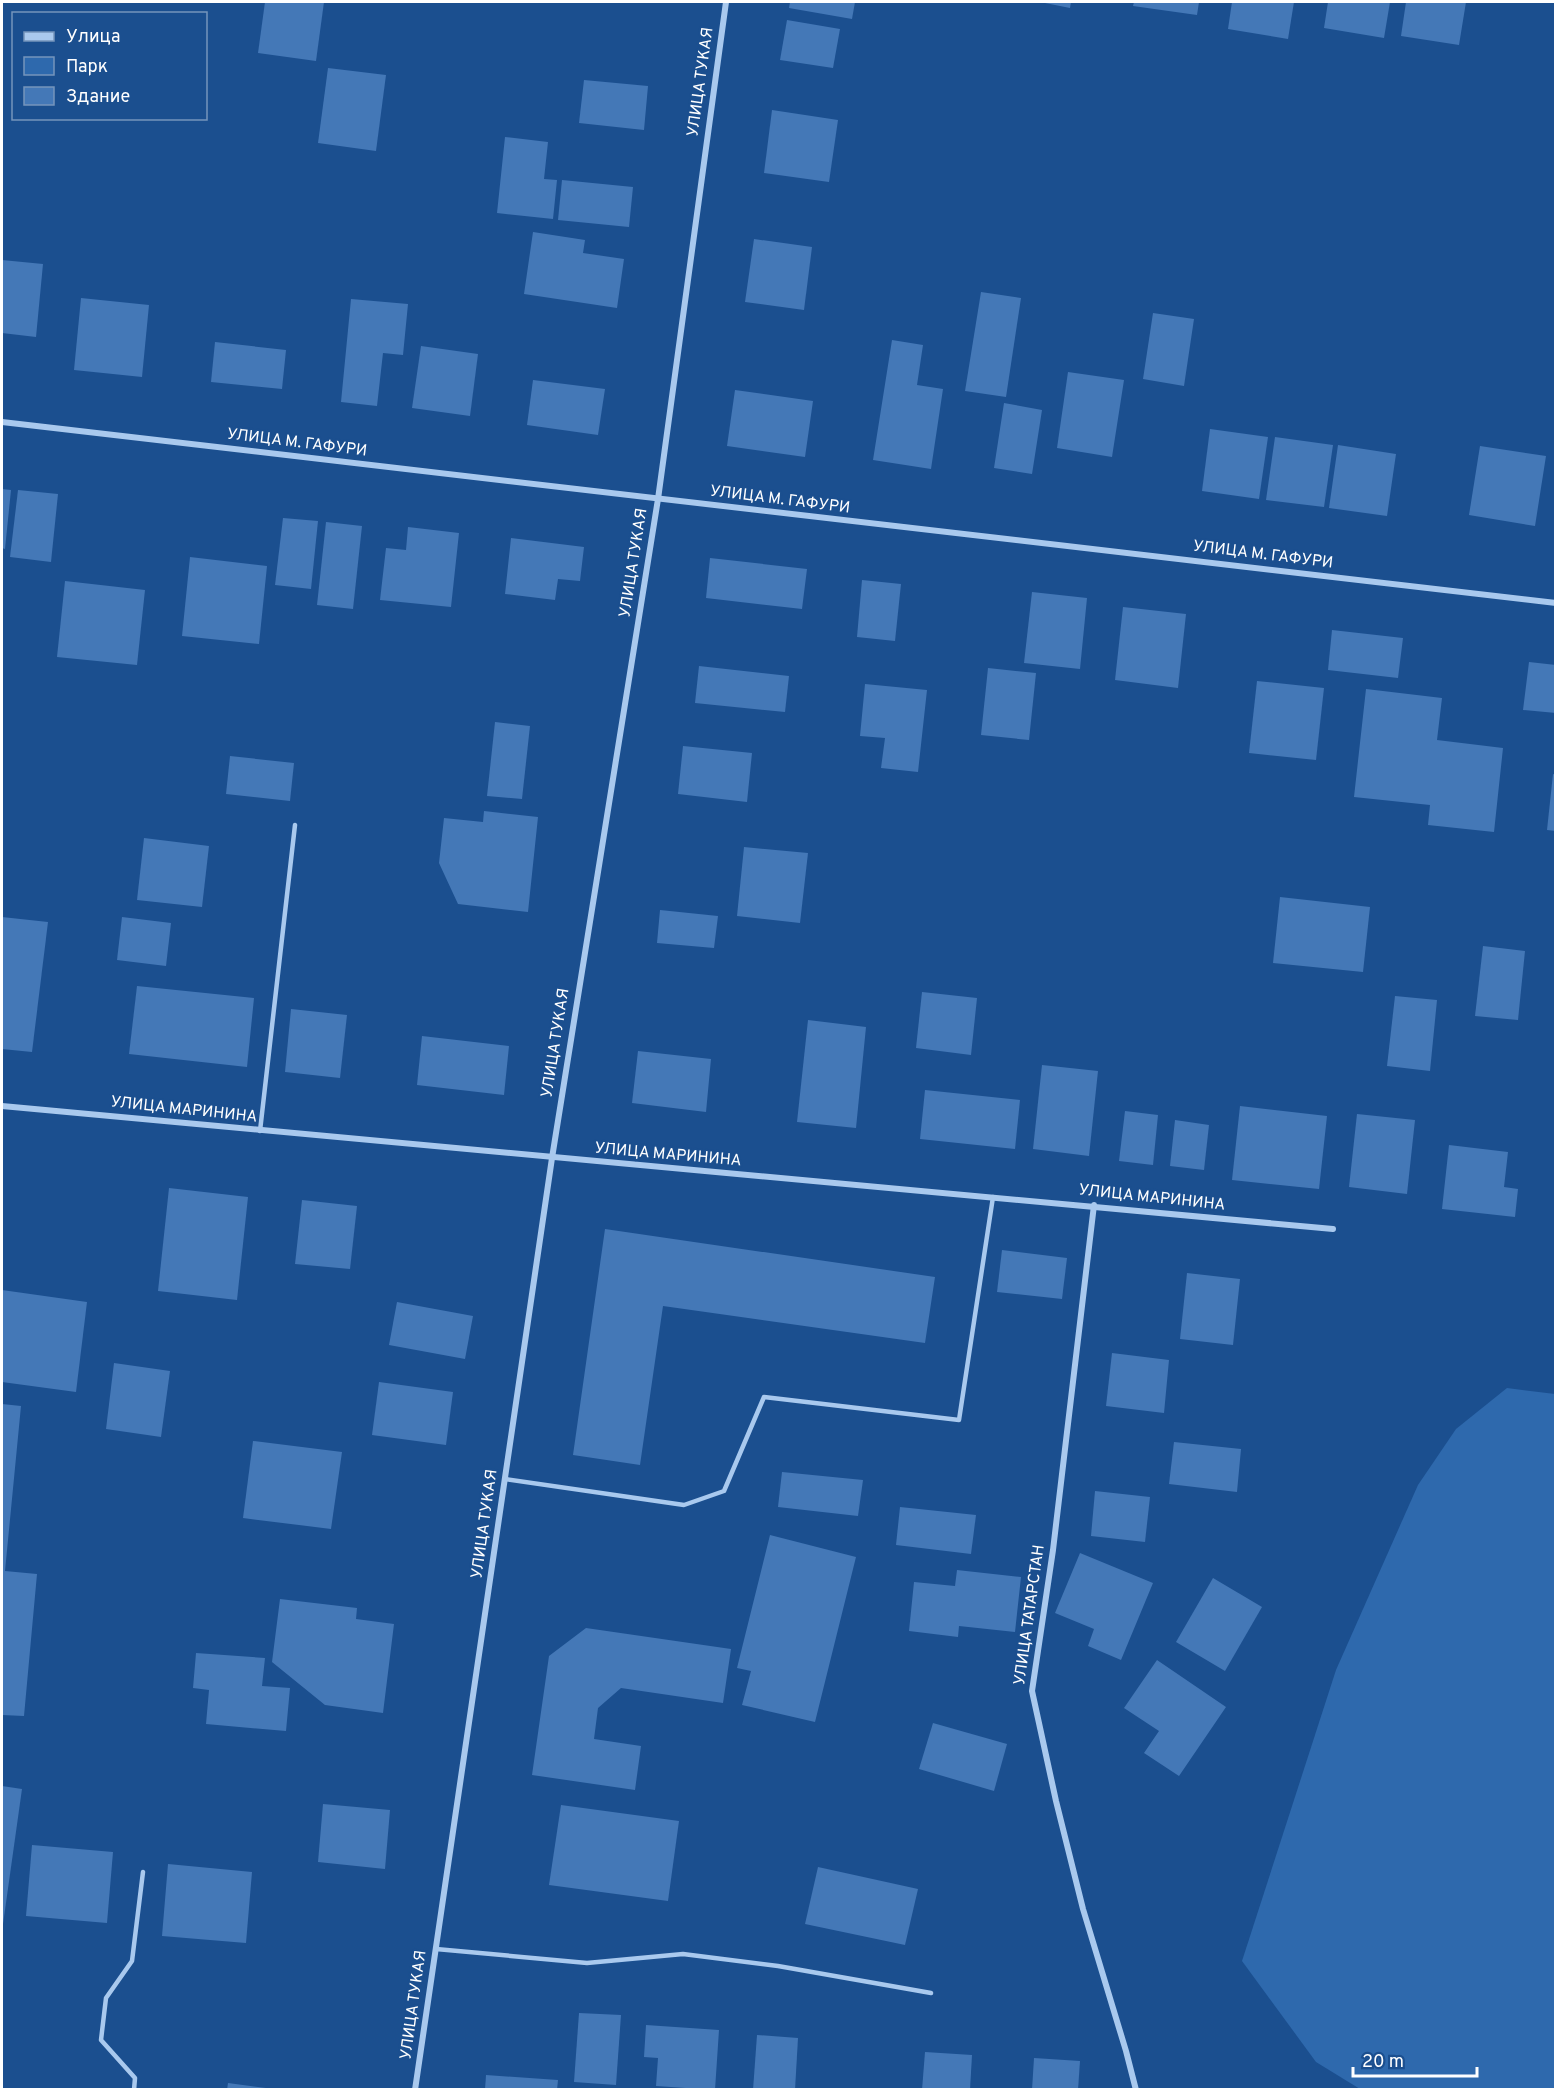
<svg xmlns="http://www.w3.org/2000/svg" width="1557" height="2091" font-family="Overpass,sans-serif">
<rect width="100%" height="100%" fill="#1b4f8f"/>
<path fill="#2e69ad" d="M1507,1388L1555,1394V2089H1360L1316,2062L1242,1961L1336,1670L1418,1485L1456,1429Z"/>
<g fill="#4478b7">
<path d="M265,2H324L316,61L258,53Z"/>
<path d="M790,2H855L852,19L789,8Z"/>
<path d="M1040,2H1071L1070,8Z"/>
<path d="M1134,2H1199L1197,15L1133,6Z"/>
<path d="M1232,2H1294L1288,39L1228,29Z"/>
<path d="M1328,2H1390L1384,38L1324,28Z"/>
<path d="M1406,2H1466L1459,45L1401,36Z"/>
<path d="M787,20L840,29L833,68L780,60Z"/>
<path d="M328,68L386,75L376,151L318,143Z"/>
<path d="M584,80L648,86L644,130L579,123Z"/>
<path d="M772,110L838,120L829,182L764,173Z"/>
<path d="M505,137L548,142L544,179L557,180L553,219L497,213Z"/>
<path d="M562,180L633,187L629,227L558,220Z"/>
<path d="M533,232L585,240L583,253L624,259L617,308L524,294Z"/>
<path d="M754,239L812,247L804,310L745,302Z"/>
<path d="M2,260L43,264L36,337L2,333Z"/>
<path d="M981,292L1021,298L1006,397L965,391Z"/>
<path d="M81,298L149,305L142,377L74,370Z"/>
<path d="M351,299L408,304L403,355L383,353L377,406L341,402Z"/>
<path d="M1153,313L1194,319L1184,386L1143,379Z"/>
<path d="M892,340L923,345L917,385L943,389L931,469L873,460Z"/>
<path d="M215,342L286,350L282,389L211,382Z"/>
<path d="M421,346L478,354L470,416L412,408Z"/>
<path d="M1068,372L1124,380L1112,457L1057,448Z"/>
<path d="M533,380L605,389L598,435L527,425Z"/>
<path d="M735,390L813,401L805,457L727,446Z"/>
<path d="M1004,403L1042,410L1032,474L994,468Z"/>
<path d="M1210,429L1268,437L1259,499L1202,491Z"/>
<path d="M1275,437L1333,445L1324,507L1266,500Z"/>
<path d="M1338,445L1396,454L1387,516L1329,508Z"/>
<path d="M1480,446L1546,456L1535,526L1469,515Z"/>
<path d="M2,489L11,490L5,549L2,548Z"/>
<path d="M18,490L58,494L51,562L10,557Z"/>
<path d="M283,518L318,521L311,589L275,585Z"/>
<path d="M326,522L362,526L353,609L317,605Z"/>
<path d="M408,527L459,533L451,607L380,600L386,548L406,550Z"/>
<path d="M511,538L584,547L580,581L558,579L555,600L505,594Z"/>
<path d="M190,557L267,566L259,644L182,636Z"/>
<path d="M710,558L807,569L802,609L706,598Z"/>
<path d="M862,580L901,584L895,641L857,637Z"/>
<path d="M65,581L145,590L137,665L57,657Z"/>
<path d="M1032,592L1087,598L1080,669L1024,663Z"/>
<path d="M1123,607L1186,614L1178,688L1115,680Z"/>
<path d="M1332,630L1403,638L1398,678L1328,670Z"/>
<path d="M1529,662L1556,665V713L1523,710Z"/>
<path d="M699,666L789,676L785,712L695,703Z"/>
<path d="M988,668L1036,673L1029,740L981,735Z"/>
<path d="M1257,681L1324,688L1316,760L1249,753Z"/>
<path d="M865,684L927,690L918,772L881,768L885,738L860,736Z"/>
<path d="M1366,689L1442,698L1437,740L1503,748L1494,832L1428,825L1430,805L1354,797Z"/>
<path d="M495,722L530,726L522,799L487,796Z"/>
<path d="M683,746L752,753L747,802L678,794Z"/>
<path d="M230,756L294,763L290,801L226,794Z"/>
<path d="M1553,774L1556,775V831L1547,830Z"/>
<path d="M484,811L538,817L528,912L458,904L439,863L444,818L483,822Z"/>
<path d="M144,838L209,846L202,907L137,900Z"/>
<path d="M744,847L808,853L800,923L737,916Z"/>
<path d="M1280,897L1370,907L1363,972L1273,963Z"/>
<path d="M660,910L718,916L714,948L657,943Z"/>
<path d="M2,917L48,922L32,1052L2,1049Z"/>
<path d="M122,917L171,923L166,966L117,960Z"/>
<path d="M1483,946L1525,951L1518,1020L1475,1016Z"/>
<path d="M137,986L254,998L247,1067L129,1054Z"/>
<path d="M922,992L977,998L971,1055L916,1048Z"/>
<path d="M1395,996L1437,1000L1430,1071L1387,1066Z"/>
<path d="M291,1009L347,1015L340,1078L285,1072Z"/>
<path d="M808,1020L866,1027L856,1128L797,1122Z"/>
<path d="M422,1036L509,1046L504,1095L417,1085Z"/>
<path d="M638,1051L711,1059L706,1112L632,1103Z"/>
<path d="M1042,1065L1098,1071L1089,1156L1033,1149Z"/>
<path d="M925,1090L1020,1100L1015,1149L920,1139Z"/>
<path d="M1240,1106L1327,1116L1319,1189L1232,1180Z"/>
<path d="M1125,1111L1158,1115L1153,1165L1119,1161Z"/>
<path d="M1357,1114L1415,1120L1407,1194L1349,1187Z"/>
<path d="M1175,1120L1209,1125L1204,1170L1170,1166Z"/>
<path d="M1449,1145L1508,1152L1504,1187L1518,1189L1515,1217L1442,1209Z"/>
<path d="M169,1188L248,1197L237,1300L158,1291Z"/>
<path d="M302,1200L357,1206L350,1269L295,1264Z"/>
<path d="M605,1229L935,1277L925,1343L663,1306L640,1465L573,1455Z"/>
<path d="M1002,1250L1067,1258L1062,1299L997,1292Z"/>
<path d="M1187,1273L1240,1279L1233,1345L1180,1339Z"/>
<path d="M2,1290L87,1302L76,1392L2,1382Z"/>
<path d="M397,1302L473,1316L465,1359L389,1345Z"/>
<path d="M1112,1353L1169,1360L1164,1413L1106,1406Z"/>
<path d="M114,1363L170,1371L161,1437L106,1429Z"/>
<path d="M379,1382L453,1392L446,1445L372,1435Z"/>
<path d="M2,1404L21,1406L5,1571L37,1574L24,1716L2,1715Z"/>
<path d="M253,1441L342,1452L331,1529L243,1518Z"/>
<path d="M1174,1442L1241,1449L1237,1492L1169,1484Z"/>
<path d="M782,1472L863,1480L858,1516L778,1507Z"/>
<path d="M1095,1491L1150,1497L1145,1542L1091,1536Z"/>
<path d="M900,1507L976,1515L971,1554L896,1545Z"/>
<path d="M770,1535L856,1557L815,1722L742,1705L751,1671L737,1668Z"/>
<path d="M1080,1553L1153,1583L1121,1660L1088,1646L1094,1629L1055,1613Z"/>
<path d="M957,1570L1021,1577L1015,1632L959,1626L958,1637L909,1631L914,1582L955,1586Z"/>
<path d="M1213,1578L1262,1607L1225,1671L1176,1642Z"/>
<path d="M280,1599L357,1608L356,1619L394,1624L383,1713L325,1705L272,1662Z"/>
<path d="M586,1628L731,1649L723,1703L621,1688L598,1708L594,1739L641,1746L635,1790L532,1775L549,1656Z"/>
<path d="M196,1653L265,1658L262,1686L290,1688L286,1731L206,1724L209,1690L193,1688Z"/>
<path d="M1157,1660L1226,1707L1179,1776L1144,1753L1159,1731L1124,1708Z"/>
<path d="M933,1723L1007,1744L994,1791L919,1769Z"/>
<path d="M2,1786L22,1789L3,1924H2Z"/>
<path d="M323,1804L390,1810L385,1869L318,1862Z"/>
<path d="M561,1805L679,1821L668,1901L549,1885Z"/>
<path d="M32,1845L113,1852L107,1923L26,1916Z"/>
<path d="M168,1864L252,1872L246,1943L162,1936Z"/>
<path d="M818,1867L918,1889L905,1945L805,1924Z"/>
<path d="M579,2013L621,2015L616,2085L574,2082Z"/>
<path d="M646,2025L719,2030L715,2090L656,2086L658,2058L644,2057Z"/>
<path d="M757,2035L798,2038L795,2090H753Z"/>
<path d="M925,2052L972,2055L970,2090H922Z"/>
<path d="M1034,2058L1080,2061L1078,2090H1032Z"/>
<path d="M486,2075L558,2080L557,2090H485Z"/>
<path d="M228,2083L266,2088V2090H227Z"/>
</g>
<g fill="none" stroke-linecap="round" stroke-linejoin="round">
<g stroke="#a9c9ee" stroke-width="4.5">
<path d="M260,1131L295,825"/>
<path d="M505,1479L684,1505L724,1491L764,1397L959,1420L993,1197"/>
<path d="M436,1949L587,1963L683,1954L778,1966L931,1993"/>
<path d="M134,2090L135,2078L101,2040L106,1998L132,1961L143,1872"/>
</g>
<g stroke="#a9c9ee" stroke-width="6">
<path d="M2,422L1556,603"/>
<path d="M2,1106C445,1149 889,1185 1333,1229"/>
<path d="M1094,1205L1053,1550L1032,1691L1056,1801L1083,1909L1126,2051L1136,2090"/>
<path d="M415,2090L552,1158L658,499L726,2"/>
</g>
</g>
<g text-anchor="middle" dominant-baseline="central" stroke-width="4.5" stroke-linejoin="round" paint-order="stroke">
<g font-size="16" fill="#fff" stroke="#1b4f8f">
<text transform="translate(701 82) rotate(-82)">УЛИЦА ТУКАЯ</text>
<text transform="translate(297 443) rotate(7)">УЛИЦА М. ГАФУРИ</text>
<text transform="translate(780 500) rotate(7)">УЛИЦА М. ГАФУРИ</text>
<text transform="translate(1263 555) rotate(7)">УЛИЦА М. ГАФУРИ</text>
<text transform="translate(634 563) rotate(-81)">УЛИЦА ТУКАЯ</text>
<text transform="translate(556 1043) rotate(-81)">УЛИЦА ТУКАЯ</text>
<text transform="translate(184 1110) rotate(6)">УЛИЦА МАРИНИНА</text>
<text transform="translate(668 1155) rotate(5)">УЛИЦА МАРИНИНА</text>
<text transform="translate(1152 1198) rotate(6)">УЛИЦА МАРИНИНА</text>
<text transform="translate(485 1524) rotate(-82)">УЛИЦА ТУКАЯ</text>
<text transform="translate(1030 1615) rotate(-82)">УЛИЦА ТАТАРСТАН</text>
<text transform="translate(414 2005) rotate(-82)">УЛИЦА ТУКАЯ</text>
</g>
</g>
<rect width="1557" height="2091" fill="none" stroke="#ffffff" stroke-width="6"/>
<rect x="12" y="12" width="195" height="108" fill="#1b4f8f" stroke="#7695bc" stroke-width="1.5"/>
<rect x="24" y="32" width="30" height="9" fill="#a9c9ee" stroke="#7695bc" stroke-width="1.5"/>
<text x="66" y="42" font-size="18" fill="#ffffff">Улица</text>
<rect x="24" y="57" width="30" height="18" fill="#2e69ad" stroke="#7695bc" stroke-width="1.5"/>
<text x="66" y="72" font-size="18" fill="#ffffff">Парк</text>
<rect x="24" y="87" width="30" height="18" fill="#4478b7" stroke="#7695bc" stroke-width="1.5"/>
<text x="66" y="102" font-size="18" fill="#ffffff">Здание</text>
<path d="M1353 2067v9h124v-9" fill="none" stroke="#ffffff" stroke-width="3"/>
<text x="1362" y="2067" font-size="18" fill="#ffffff" stroke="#1b4f8f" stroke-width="4.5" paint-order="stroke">20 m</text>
</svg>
